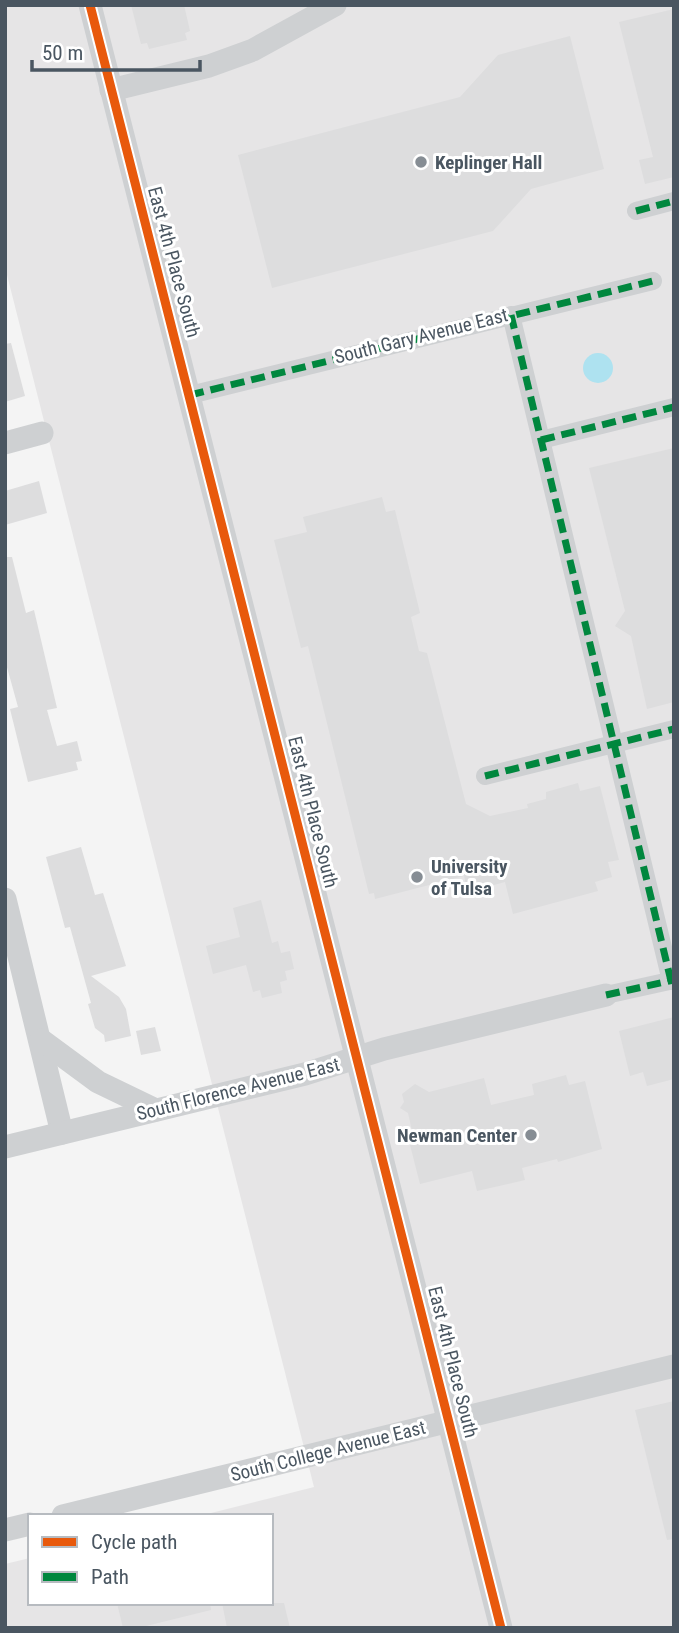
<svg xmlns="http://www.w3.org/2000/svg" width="679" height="1633" font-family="'Roboto Condensed',sans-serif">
<rect width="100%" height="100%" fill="#f4f4f4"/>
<path fill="#e6e5e6" d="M5,5H674V1628H5V1564L30,1558V1603H271V1516H199L314,1487L5,267Z"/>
<circle fill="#aee2f0" cx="598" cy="368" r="15"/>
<g fill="#ddddde">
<path d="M131,5H184L190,31L185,33L187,40L149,49L147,43L141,44Z"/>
<path d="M674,9V177L645,184L639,160L653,157L619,22Z"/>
<path d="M570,36L604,169L531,189L493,231L272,288L238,155L460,97L498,55Z"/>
<path d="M11,343L25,396L5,402V344Z"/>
<path d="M674,448V702L647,709L631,636L615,626L625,611L589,468Z"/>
<path d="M39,481L47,513L5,525V491Z"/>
<path d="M382,497L386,512L395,510L420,613L411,617L419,651L427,653L466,804L490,816L528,808L527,804L546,799V792L578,783L580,791L600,786L619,860L608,862L612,877L595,882L598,891L513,914L505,882L468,892L464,876L375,899L374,893L369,894L308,646L301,648L274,540L307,532L303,517Z"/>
<path d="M5,557H12L26,613L34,610L57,708L47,710L57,746L77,741L82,761L76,762L78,770L28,782L10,709L18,707L5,660Z"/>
<path d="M81,847L95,895L103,893L126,966L91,976L119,997L126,1009L131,1036L105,1042L104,1035L95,1028L88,1004L91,1003L70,927L65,928L46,857Z"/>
<path d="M261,900L272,943L278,941L281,953L290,951L294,969L285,971L287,980L280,982L282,993L262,998L260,990L253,992L246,965L213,974L206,946L240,937L233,908Z"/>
<path d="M674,1017V1079L647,1086L643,1072L630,1076L619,1031Z"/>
<path d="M155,1027L161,1051L141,1055L136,1031Z"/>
<path d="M566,1075L569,1085L585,1081L602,1149L558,1162L557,1159L522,1168L525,1180L477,1191L472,1171L420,1184L410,1145L415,1144L408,1113L400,1108L404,1102L402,1094L415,1084L429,1092L484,1078L491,1105L534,1095L532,1084Z"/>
<path d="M674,1401V1539L667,1540L635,1410Z"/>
<path d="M117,1603H210L211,1610L138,1628H123Z"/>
<path d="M222,1603H284L290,1628H227Z"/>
</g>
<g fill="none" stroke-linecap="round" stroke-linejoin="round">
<g stroke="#ced0d2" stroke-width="18">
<path d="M636,211L674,201"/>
<path d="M511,315L671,981"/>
<path d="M190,395L653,281"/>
<path d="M541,440L674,407"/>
<path d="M485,776L674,729"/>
<path d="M606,995L674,980"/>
</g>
<g stroke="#ced0d2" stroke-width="23">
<path d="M90,5L501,1628"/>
<path d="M111,90L209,66L253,50L335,5"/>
<path d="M5,443L42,433"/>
<path d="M5,899L62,1133"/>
<path d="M41,1040L98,1082L156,1110"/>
<path d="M5,1147L305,1074L384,1049L606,995"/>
<path d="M63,1516L674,1366"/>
<path d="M5,1530L30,1524"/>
</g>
<g stroke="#00873e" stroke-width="7" stroke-dasharray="14 7" stroke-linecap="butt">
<path d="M636,211L674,201"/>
<path d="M511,315L671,981"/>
<path d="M190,395L653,281"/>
<path d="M541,440L674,407"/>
<path d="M485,776L674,729"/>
<path d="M606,995L674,980"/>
</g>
<defs>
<path id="cycleway" d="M90,5L501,1628"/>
</defs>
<use href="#cycleway" stroke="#fff" stroke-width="13"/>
<use href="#cycleway" stroke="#e8590c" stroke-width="9"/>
</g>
<g fill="#868d94" stroke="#fff" stroke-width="2.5">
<circle cx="421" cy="162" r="7"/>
<circle cx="417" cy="877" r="7"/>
<circle cx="531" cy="1135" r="7"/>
</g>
<g text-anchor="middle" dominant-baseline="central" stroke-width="6" stroke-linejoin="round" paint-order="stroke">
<g font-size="19" font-weight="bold" fill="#4a5661" stroke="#fff" text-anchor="start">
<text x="435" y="162">Keplinger Hall</text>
<text x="431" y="866">University<tspan x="431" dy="22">of Tulsa</tspan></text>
<text x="517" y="1135" text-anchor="end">Newman Center</text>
</g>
<g font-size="19" fill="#4a5661" stroke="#fff">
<text transform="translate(174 262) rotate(75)">East 4th Place South</text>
<text transform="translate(421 336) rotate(-14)">South Gary Avenue East</text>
<text transform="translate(313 812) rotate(76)">East 4th Place South</text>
<text transform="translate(238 1089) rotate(-14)">South Florence Avenue East</text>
<text transform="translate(453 1362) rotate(76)">East 4th Place South</text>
<text transform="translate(328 1451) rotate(-14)">South College Avenue East</text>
</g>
</g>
<rect width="679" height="1633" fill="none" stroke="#4a5661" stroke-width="14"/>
<rect x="28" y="1514" width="245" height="91" fill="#ffffff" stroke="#b7bbc0" stroke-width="2"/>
<rect x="42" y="1537" width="35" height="10" fill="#e8590c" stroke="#b7bbc0" stroke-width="2"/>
<text x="91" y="1549" font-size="21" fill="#4a5661">Cycle path</text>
<rect x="42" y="1572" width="35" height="10" fill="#00873e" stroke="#b7bbc0" stroke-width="2"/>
<text x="91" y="1584" font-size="21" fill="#4a5661">Path</text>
<path d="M32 60v10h168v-10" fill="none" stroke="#4a5661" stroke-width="3.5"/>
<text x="42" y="60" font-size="21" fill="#4a5661" stroke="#ffffff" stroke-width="5" paint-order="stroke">50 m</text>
</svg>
